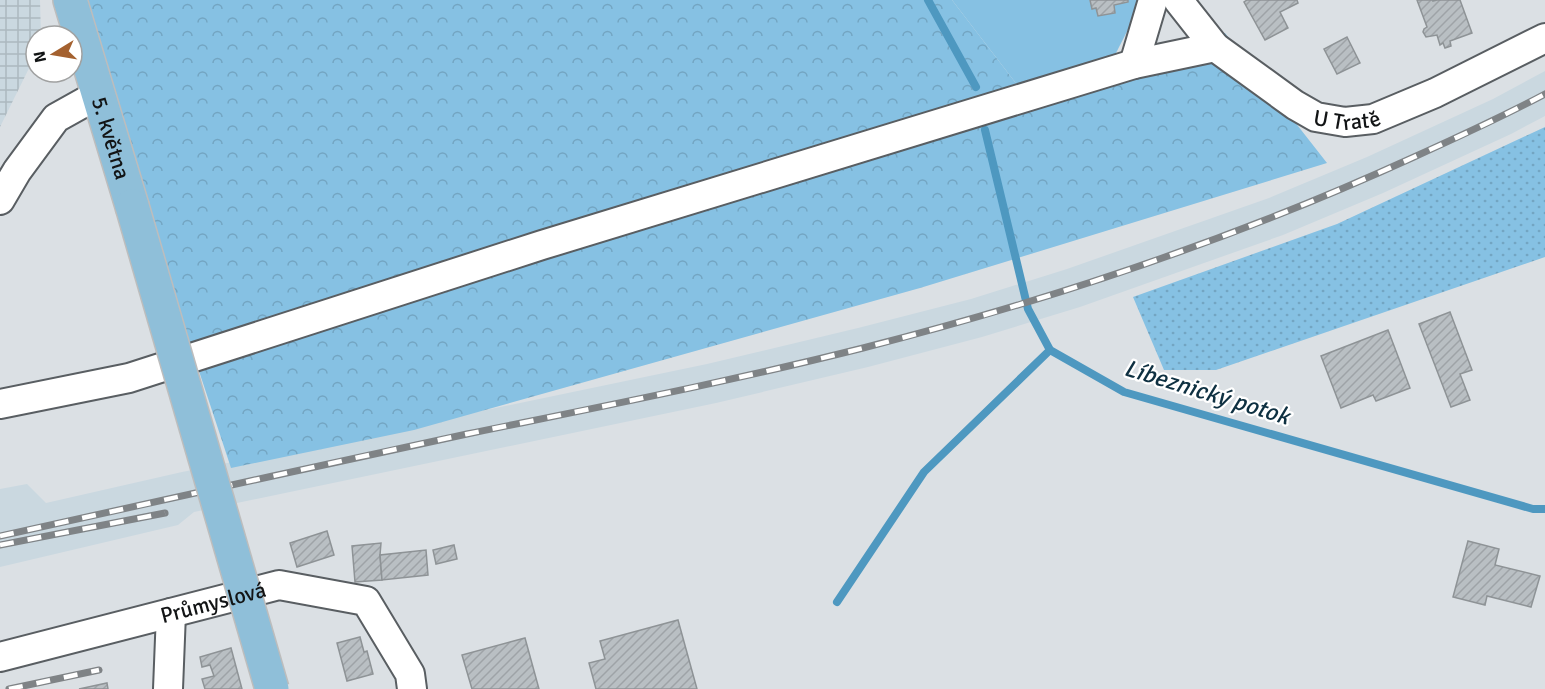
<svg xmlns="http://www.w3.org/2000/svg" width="1545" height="689" font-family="Signika,sans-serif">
<defs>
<pattern id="industrial-grid" width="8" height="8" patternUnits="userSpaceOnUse" patternTransform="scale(1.5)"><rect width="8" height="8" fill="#cad8e0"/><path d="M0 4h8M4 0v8" fill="none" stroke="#acb8bf"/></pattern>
<pattern id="grass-dots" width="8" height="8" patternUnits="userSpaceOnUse" patternTransform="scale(1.5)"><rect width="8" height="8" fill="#86c1e3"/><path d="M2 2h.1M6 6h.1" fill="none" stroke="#73a5c2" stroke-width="1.8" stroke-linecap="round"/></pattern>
<pattern id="forest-crowns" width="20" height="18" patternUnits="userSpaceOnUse" patternTransform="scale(1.5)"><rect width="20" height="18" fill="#86c1e3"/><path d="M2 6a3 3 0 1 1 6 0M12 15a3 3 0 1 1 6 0" fill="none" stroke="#73a5c2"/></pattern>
<pattern id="building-hatch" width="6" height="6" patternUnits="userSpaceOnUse" patternTransform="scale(1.5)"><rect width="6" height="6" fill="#b9bfc3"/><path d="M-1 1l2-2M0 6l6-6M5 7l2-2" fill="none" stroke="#9ea3a7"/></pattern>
</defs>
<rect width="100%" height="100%" fill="#dbe0e4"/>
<path fill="#cad8e0" d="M1545,71V116L1511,134L1383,193L1283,235L1080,307L982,337L868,367L716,403L194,512L178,525L0,567V489L27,484L46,503L182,472L303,448L707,364L858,328L971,299L1067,269L1269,198L1367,157L1493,99Z"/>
<path fill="url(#industrial-grid)" d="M0,0H40L41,36H36V54L0,127Z"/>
<path fill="url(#grass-dots)" d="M1545,127V257L1216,370H1164L1133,297L1337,224Z"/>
<path fill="url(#forest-crowns)" d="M85,0H952L1021,90L1115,55L1225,33L1327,163L920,288L414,430L231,468L165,268Z"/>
<path fill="#86c1e3" d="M952,0H1139L1140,6L1115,55L1021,90Z"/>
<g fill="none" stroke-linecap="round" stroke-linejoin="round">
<g stroke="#4e98c0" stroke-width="8">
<path d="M928,0L976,87"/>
<path d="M985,130L1028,309L1050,350L1124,392L1533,509H1545"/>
<path d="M837,602L924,472L1050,350"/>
</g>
</g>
<g fill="url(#building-hatch)" stroke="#8e9396" stroke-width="1.5">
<path d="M1090,0H1128V2L1114,5L1115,13L1098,16L1096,8L1092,9Z"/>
<path d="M1247,0H1297L1298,3L1280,12L1288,28L1265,40L1244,2Z"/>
<path d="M1417,0H1433V1L1437,0H1460L1472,33L1450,41L1451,46L1445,48L1443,43L1440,45L1437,35L1426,37L1423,32L1424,29L1427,27Z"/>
<path d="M1347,37L1360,63L1337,74L1324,49Z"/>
<path d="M1450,312L1472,370L1460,374L1470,400L1451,407L1419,324Z"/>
<path d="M1388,330L1410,388L1376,401L1373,395L1341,408L1321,356Z"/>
<path d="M327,531L334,555L297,567L290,543Z"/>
<path d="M1468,541L1499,549L1495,565L1540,576L1531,607L1487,596L1485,605L1453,597Z"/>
<path d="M381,543L380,555L382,580L355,582L352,546Z"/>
<path d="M454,545L457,559L436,564L433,550Z"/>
<path d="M426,550L428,575L382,580L380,555Z"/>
<path d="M678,620L697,689H596L589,663L605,659L600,641Z"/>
<path d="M360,637L364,652L367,651L373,674L347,681L337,643Z"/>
<path d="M525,638L539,689H472L462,655Z"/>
<path d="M231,648L242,689H205L202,679L214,676L210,665L202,667L200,657Z"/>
<path d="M107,683L108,689H79Z"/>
</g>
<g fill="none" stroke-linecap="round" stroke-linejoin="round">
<defs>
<g id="minor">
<path id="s1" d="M1178,0L1215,47L1295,105L1316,117L1345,122L1373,119L1435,93L1545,38"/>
<path d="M1134,64L1153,0"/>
<path d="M0,200L17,171L56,118L99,94"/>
<path d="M0,404L129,378L542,245L1134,64L1215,47"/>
<path id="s2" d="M0,657L279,585L366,601L410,674L412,689"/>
<path d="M168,689L171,613"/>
</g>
<g id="major">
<path id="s3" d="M70,0L132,206"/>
</g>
</defs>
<use href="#minor" stroke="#595e62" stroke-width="32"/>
<use href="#major" stroke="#bdbdbd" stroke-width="36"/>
<use href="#minor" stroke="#fff" stroke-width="28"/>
<use href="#major" stroke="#8fbfd9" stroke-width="33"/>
<defs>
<g id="rail">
<path d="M0,536C156,502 311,467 467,434C599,407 732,381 863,348C1051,300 1237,238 1414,157C1458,137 1502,117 1545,94"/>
<path d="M0,545L165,513"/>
<path d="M9,689L99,670"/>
</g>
</defs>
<use href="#rail" stroke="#7f8386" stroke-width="7"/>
<use href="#rail" stroke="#fff" stroke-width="4.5" stroke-dasharray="14" stroke-linecap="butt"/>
<defs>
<path id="major-bridge" d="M132,206L272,689"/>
</defs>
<use href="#major-bridge" stroke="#bdbdbd" stroke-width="36" stroke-linecap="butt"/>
<use href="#major-bridge" stroke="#8fbfd9" stroke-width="33"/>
</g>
<g text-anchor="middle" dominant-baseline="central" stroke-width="4.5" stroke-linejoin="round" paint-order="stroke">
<g font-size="22" fill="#121415" stroke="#fff">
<text stroke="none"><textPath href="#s1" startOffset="214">U Tratě</textPath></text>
<text stroke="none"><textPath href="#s3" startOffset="144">5. května</textPath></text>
<text stroke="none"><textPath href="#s2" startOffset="220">Průmyslová</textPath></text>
</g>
<g font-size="24" font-style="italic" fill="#0e3041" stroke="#fff">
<text transform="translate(1207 392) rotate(17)">Líbeznický potok</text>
</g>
</g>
<g transform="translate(54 54) rotate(259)"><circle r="28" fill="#ffffff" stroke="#a0a1a1" stroke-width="1.5"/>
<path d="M0-4.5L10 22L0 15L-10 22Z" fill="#a4612f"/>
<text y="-9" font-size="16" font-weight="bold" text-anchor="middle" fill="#121415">N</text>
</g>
</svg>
